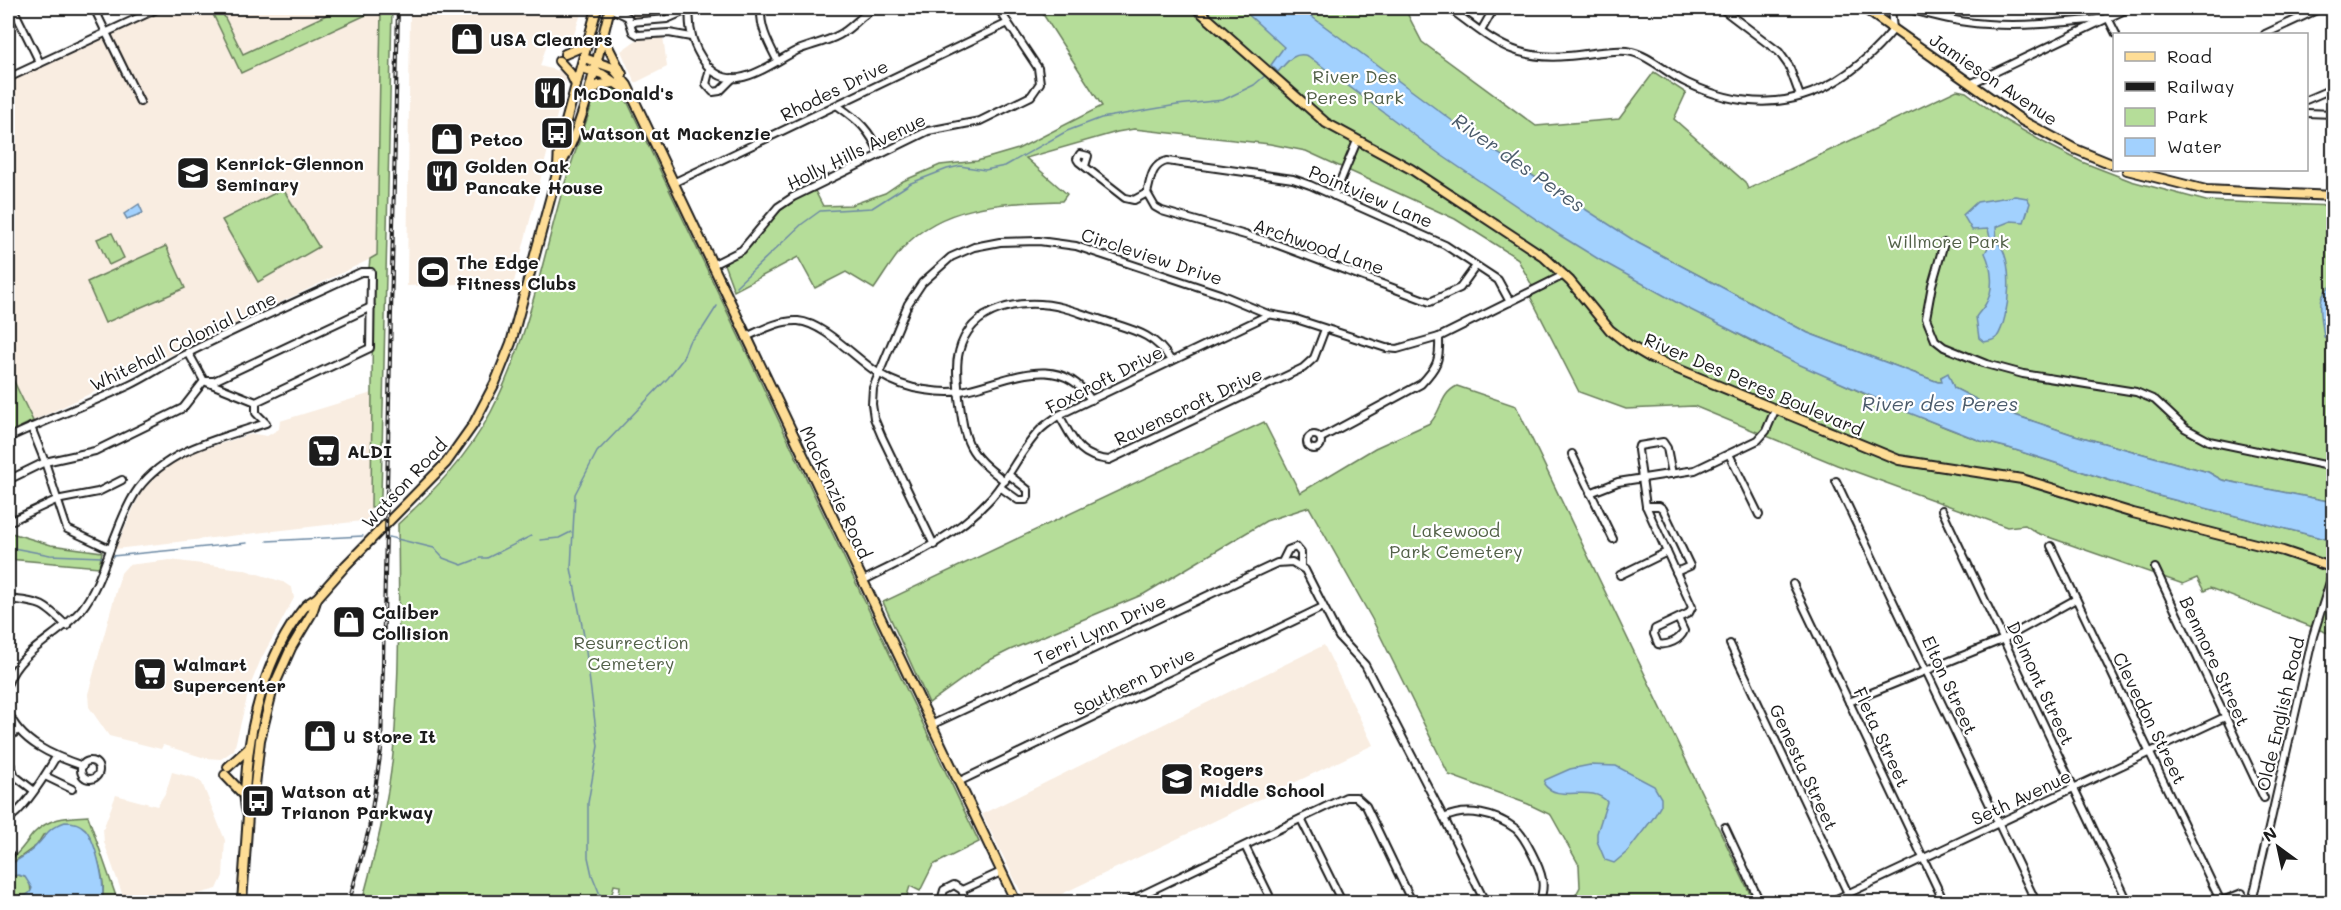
<svg xmlns="http://www.w3.org/2000/svg" width="2341" height="910" font-family="Mali,sans-serif">
<rect width="100%" height="100%" fill="#fff"/>
<filter id="ink" filterUnits="userSpaceOnUse"><feTurbulence type="fractalNoise" baseFrequency=".0167" numOctaves="2"/><feDisplacementMap in="SourceGraphic" scale="12" xChannelSelector="R" yChannelSelector="G"/><feConvolveMatrix kernelMatrix="1 2 1 2 8 2 1 2 1" color-interpolation-filters="sRGB"/></filter>
<g filter="url(#ink)">
<g fill="#f9ede1">
<path d="M164,8H210L241,72L381,8L377,256L33,421L8,369V82Z"/>
<path d="M220,8H341L242,54Z"/>
<path d="M410,8H583L572,40L548,41L540,66L563,72L566,80L514,282L407,286Z"/>
<path d="M620,8H660V16L635,19Z"/>
<path d="M663,36L667,67L635,83L621,51L639,38Z"/>
<path d="M372,393L371,520L115,549L141,492L166,466L194,452L245,436L254,434L267,436L279,429L280,421Z"/>
<path d="M170,560L242,569L283,582L292,588L294,598L261,659L250,686L234,750L221,759L205,758L163,745L161,749L109,736L89,707L88,694L121,573L128,565Z"/>
<path d="M1324,645L1373,745L1045,902H1026L982,814Z"/>
<path d="M172,772L195,778L202,783L225,840L223,876L217,889L167,902H125L104,842L103,829L116,795L157,806L166,792Z"/>
</g>
<g fill="#b5dd99" stroke="#687c5a" stroke-width="1.5">
<path d="M210,8H220L243,54L341,8H392L381,496L375,507H371L373,269L369,268L370,259L377,255L381,8L241,73Z"/>
<path d="M1039,8H1413L1408,15L1422,42L1536,126L1619,119L1654,72L1686,93L1674,119L1745,182L1748,189L1957,90L1966,92L2001,118L2043,142L2082,162L2131,181L2206,201L2333,206V502L2222,480L2208,472L2071,434L1991,407L1954,388L1948,374L1941,377L1942,382H1938L1808,333L1638,243L1601,260L1755,343L1863,393L1947,428L1981,441L2009,448L2155,495L2333,541V635L2210,588L2204,591L2197,578L2183,584L2037,533L2025,525L2007,527L1837,465L1694,406L1626,409L1579,392L1530,296L1536,293L1517,258L1455,219L1306,151L1270,144L1134,129L1117,132L1026,158L1067,194L1062,201C1007,203 944,203 904,247C892,260 884,275 874,289L846,272L815,288L798,257L734,291L724,264L745,251L780,211L790,203L814,189L823,206L851,205L885,193L903,181L940,165L977,161L1018,149L1102,106Z"/>
<path d="M611,86L622,93L628,103L979,842L933,865L920,891L910,886L905,902H618L620,886L614,885L610,902H362C375,854 388,804 393,754C400,678 399,600 398,524C433,492 469,455 491,412C526,345 540,271 560,199C570,164 584,130 595,95L599,90Z"/>
<path d="M283,189L319,247L258,282L222,220Z"/>
<path d="M112,233L124,258L109,265L97,239Z"/>
<path d="M166,246L185,288L105,323L87,282Z"/>
<path d="M8,369L33,421L8,433Z"/>
<path d="M1457,386L1516,406L1754,902H1572L1580,887L1579,865L1551,815L1528,804L1449,775L1372,619L1309,507L1266,521L1144,594L1010,650L986,662L929,703L883,602L1264,422L1300,493L1375,448L1430,423C1442,411 1440,394 1457,386Z"/>
<path d="M8,532L51,545L102,552L99,567L8,559Z"/>
<path d="M88,816L118,902H101C109,884 94,846 85,829L43,835L37,845L8,866V861C20,854 25,843 34,833C50,817 67,817 88,816Z"/>
<path d="M18,875L25,877L30,882L31,893L25,896L8,897V877Z"/>
</g>
<g fill="#a2d1fe" stroke="#6c89a4" stroke-width="1.5">
<path d="M1241,8H1300L1485,145L1638,243L1808,333L1938,382H1942L1941,377L1948,373L1954,388L1991,407L2071,434L2208,472L2222,480L2333,502V541L2155,495L2009,448L1981,441L1907,412L1798,364L1683,306L1600,260L1561,236L1441,155L1308,56C1294,51 1287,62 1278,72L1271,65L1284,47Z"/>
<path d="M2015,196L2027,198L2030,203L2024,222L2011,221L1996,227L1997,242C2015,257 2010,318 1997,337C1993,341 1989,341 1984,342L1979,338L1976,317C1979,312 1982,310 1985,305C1995,290 1992,268 1985,253L1991,242L1988,229L1972,230L1963,215L1977,202Z"/>
<path d="M139,204L143,213L127,219L124,214Z"/>
<path d="M2333,285V336L2328,338L2324,337C2322,319 2314,294 2333,285Z"/>
<path d="M1590,765L1616,766L1654,786L1661,798V805L1654,817L1627,852L1614,863L1605,860L1597,841V833L1607,802C1592,783 1558,804 1544,784L1545,780L1570,769Z"/>
<path d="M65,822C73,822 80,823 86,830C96,843 107,888 101,902H8V897C17,896 29,899 32,888L25,877L18,875L8,877V866C17,860 28,855 36,846C49,833 45,830 65,822Z"/>
</g>
<g fill="none" stroke-linecap="round" stroke-linejoin="round">
<g stroke="#6c89a4" stroke-width="1.5">
<path d="M736,286L802,224L820,211L872,208L911,183L947,169L960,166L985,170L1005,166L1067,131L1101,118L1177,105L1223,100L1254,85L1267,74"/>
<path d="M389,537L434,548L443,558L462,565L480,558H487L531,536"/>
<path d="M540,540L559,538L571,532"/>
<path d="M267,541L363,536"/>
<path d="M8,547L50,555L102,557"/>
<path d="M112,556L247,543"/>
<path d="M603,902L592,875L588,857V803L598,746L584,636L571,568L575,494L597,452L668,378L682,360L689,342L703,328L717,306"/>
</g>
<defs>
<g id="minor">
<path d="M13,8L40,63"/>
<path d="M94,8L140,102"/>
<path d="M610,8L628,17L633,32L638,35L669,33L691,37"/>
<path d="M690,8C688,27 692,44 703,60C729,99 766,66 796,51C810,45 826,42 839,35C854,27 860,15 876,8"/>
<path d="M761,8C760,28 768,42 777,60"/>
<path d="M1449,8C1490,38 1512,61 1567,56C1585,55 1610,49 1627,51C1649,54 1667,74 1687,83C1770,122 1837,98 1893,30L1891,8"/>
<path d="M1721,8L1779,52L1789,66L1800,96"/>
<path d="M1905,8C1931,15 1960,23 1987,24C2027,27 2068,22 2108,18"/>
<path d="M2106,8L2108,18L2116,34"/>
<path d="M631,22L667,19L690,9"/>
<path d="M1481,31L1494,8"/>
<path d="M2265,34L2321,8"/>
<path d="M710,68L706,84L713,92L720,91L733,78"/>
<path d="M8,78L159,8"/>
<path d="M1970,84L2129,8"/>
<path d="M2306,100L2334,88"/>
<path d="M838,106C859,121 869,129 880,154"/>
<path d="M2306,113L2334,114"/>
<path d="M1085,166L1088,156L1080,154L1077,159L1079,162L1125,198L1134,200L1147,193"/>
<path d="M673,183L1008,23"/>
<path d="M1147,193C1151,179 1151,165 1167,161L1293,179L1310,185L1445,245L1498,280L1510,302"/>
<path d="M1147,193L1155,207L1162,211L1273,243L1430,302L1460,288L1476,266"/>
<path d="M1334,196L1357,141"/>
<path d="M1944,243L1932,285L1926,318L1935,340L1944,347L1986,364L2023,374L2136,392L2155,400L2185,428L2209,441L2334,467"/>
<path d="M712,265L742,250L778,207L793,197L928,131L980,121L1031,96L1040,83L1038,68L998,8"/>
<path d="M746,337C762,330 779,320 798,321C824,323 856,359 878,373C891,381 909,388 925,390C937,392 950,393 961,391C1005,383 1058,349 1091,400"/>
<path d="M1059,415C1073,439 1078,457 1109,460L1303,368L1314,358L1325,329"/>
<path d="M31,427L45,462L67,529L110,549"/>
<circle cx="1314" cy="442" r="7"/>
<path d="M8,438C48,419 89,404 130,385C149,376 167,363 186,354C243,325 302,299 361,272H371L370,348L256,402L204,381L188,352"/>
<path d="M1321,438L1421,384C1437,367 1440,361 1439,337"/>
<path d="M1572,454L1613,539"/>
<path d="M1729,454L1759,515"/>
<path d="M1672,474L1667,448L1663,442L1639,446L1638,450L1646,506L1692,607L1689,613L1655,629L1654,634L1658,644C1668,646 1680,640 1684,631L1678,618"/>
<path d="M8,480L45,462L95,451L183,408L204,381H214L371,307"/>
<path d="M1005,481C967,453 965,443 959,398C958,383 955,367 959,352C970,306 1024,297 1064,308C1076,311 1087,316 1099,319C1128,329 1155,332 1171,361"/>
<path d="M1836,481L2036,902"/>
<path d="M1000,487L1018,500H1026L1028,497V490L1009,475"/>
<path d="M1590,493L1618,482L1695,470L1758,440L1766,431L1775,410"/>
<path d="M1646,506H1659L1663,509L1690,566L1676,572"/>
<path d="M1942,510L2128,902"/>
<path d="M13,520L56,500L98,492L122,480"/>
<path d="M934,545L882,437L874,418L872,404L873,388L908,304L922,283L951,257L974,247L1000,242L1039,241L1076,246L1220,294L1268,314L1296,319L1386,348L1397,349L1439,337L1564,275"/>
<path d="M2051,546L2221,902"/>
<path d="M1282,562L1288,550L1296,547L1301,553V567"/>
<path d="M2155,568L2264,798"/>
<path d="M1620,575L1667,552"/>
<path d="M862,581C908,558 954,538 989,500C1009,479 1020,450 1041,429C1046,424 1053,420 1059,415L1268,315"/>
<path d="M1793,584L1944,902"/>
<path d="M8,599C42,603 42,602 67,626"/>
<path d="M8,608L9,599"/>
<path d="M1730,644L1852,902"/>
<path d="M8,683C20,650 59,636 81,610C97,590 105,562 114,539C121,522 127,504 138,489C169,448 220,439 266,423L256,413V402"/>
<path d="M1849,702L2004,639L2076,599"/>
<path d="M8,711C19,742 53,756 83,766"/>
<path d="M931,725L1277,563L1292,562L1305,570L1339,637L1365,665L1444,818L1485,902"/>
<path d="M8,738L17,731"/>
<path d="M8,758L15,776L33,790"/>
<circle cx="90" cy="770" r="9"/>
<path d="M45,776L72,789"/>
<path d="M958,782L1323,607"/>
<path d="M1444,818C1467,807 1496,814 1516,829C1525,837 1540,867 1542,879C1544,888 1542,895 1539,902"/>
<path d="M8,819C23,811 46,774 56,757"/>
<path d="M1301,819L1342,902"/>
<path d="M1725,827L1760,902"/>
<path d="M1245,846L1269,895L1267,902"/>
<path d="M8,856L10,855"/>
<path d="M962,890L1001,872"/>
<path d="M944,902L942,897L944,890L954,885L962,890L964,897L962,902"/>
<path d="M1127,902L1346,797H1356L1366,806L1412,902"/>
<path d="M1830,902L2225,717"/>
<path d="M2220,902L2242,893"/>
<path d="M2252,902L2313,636L2334,569"/>
</g>
<g id="major">
<path d="M1196,8L1326,123L1411,169L1543,256L1570,281L1610,330L1629,345L1651,358L1899,460L2022,479L2133,513L2283,551L2334,568"/>
<path d="M1864,8L2023,121L2075,149L2114,165"/>
<path d="M603,37L622,74"/>
<path d="M565,54L579,48L588,39"/>
<path d="M584,58L613,68L627,85L1016,902"/>
<path d="M559,61L570,73L576,85"/>
<path d="M581,68L602,74L630,93"/>
<path d="M588,94L599,85L614,83"/>
<path d="M558,168L559,147L597,8"/>
<path d="M2127,170L2206,190L2334,196"/>
<path d="M228,767L248,749"/>
<path d="M225,775L244,795"/>
<path d="M248,815C243,802 245,792 246,779C250,721 266,656 303,609C306,604 312,601 317,598"/>
<path d="M242,902L248,815L253,803L260,740L273,688L291,648L312,613L317,598L346,565L446,463L473,425L495,383L511,343L558,170C586,121 596,61 610,8"/>
</g>
</defs>
<use href="#minor" stroke="#1c1c1c" stroke-width="10"/>
<use href="#major" stroke="#1c1c1c" stroke-width="12"/>
<use href="#minor" stroke="#fff" stroke-width="6"/>
<use href="#major" stroke="#fedd96" stroke-width="8"/>
<defs>
<path id="rail" d="M349,902L369,829L381,750L398,8"/>
</defs>
<use href="#rail" stroke="#1c1c1c" stroke-width="4"/>
<use href="#rail" stroke="#fff" stroke-width="1.5" stroke-dasharray="4.5" stroke-linecap="butt"/>
</g>
</g>
<defs>
<symbol id="shop-square" viewBox="-11 -11 22 22"><rect x="-9" y="-9" width="18" height="18" rx="4" fill="#1c1c1c" stroke="#fff"/><path d="M-5-2.5h2.3a2.7 3.5 0 0 1 5.4 0H5L5.5 6h-11ZM-1.5-2.5h3a1.5 2.3 0 0 0-3 0Z" fill="#fff"/></symbol>
<symbol id="restaurant-square" viewBox="-11 -11 22 22"><rect x="-9" y="-9" width="18" height="18" rx="4" fill="#1c1c1c" stroke="#fff"/><path d="M-5-6h1v4h1v-4h1v4h1v-4h1v5L-1.5 .5V6h-2V.5L-5-1ZM5-6V6H3V1.5H1.5Q1.5-4 5-6Z" fill="#fff"/></symbol>
<symbol id="bus-square" viewBox="-11 -11 22 22"><rect x="-9" y="-9" width="18" height="18" rx="4" fill="#1c1c1c" stroke="#fff"/><path d="M-5-6H5V4H4V6H2V4H-2V6H-4V4H-5ZM-3.5-4V0h7V-4ZM-3.5 1.2v1.5H-2V1.2ZM2 1.2v1.5H3.5V1.2Z" fill="#fff"/></symbol>
<symbol id="school-square" viewBox="-11 -11 22 22"><rect x="-9" y="-9" width="18" height="18" rx="4" fill="#1c1c1c" stroke="#fff"/><path d="M0-5L7-2L0 1L-7-2ZM-4 1L0 2.5L4 1V4Q0 6-4 4Z" fill="#fff"/></symbol>
<symbol id="stadium-square" viewBox="-11 -11 22 22"><rect x="-9" y="-9" width="18" height="18" rx="4" fill="#1c1c1c" stroke="#fff"/><path d="M0-5a6.5 5 0 1 0 0 10a6.5 5 0 1 0 0-10ZM-3.5-1.8h7v3.6h-7Z" fill="#fff"/></symbol>
<symbol id="supermarket-square" viewBox="-11 -11 22 22"><rect x="-9" y="-9" width="18" height="18" rx="4" fill="#1c1c1c" stroke="#fff"/><path d="M-6-5.5h2.5l.6 2H6L4.5 2H-2.5L-4.4-4H-6ZM-1.5 3.2a1.3 1.3 0 1 0 .1 0ZM3 3.2a1.3 1.3 0 1 0 .1 0Z" fill="#fff"/></symbol>
</defs>
<g fill-rule="evenodd">
<use href="#shop-square" x="448" y="20" width="38" height="38"/>
<use href="#restaurant-square" x="531" y="74" width="38" height="38"/>
<use href="#bus-square" x="538" y="114" width="38" height="38"/>
<use href="#shop-square" x="428" y="120" width="38" height="38"/>
<use href="#school-square" x="174" y="154" width="38" height="38"/>
<use href="#restaurant-square" x="423" y="157" width="38" height="38"/>
<use href="#stadium-square" x="414" y="253" width="38" height="38"/>
<use href="#supermarket-square" x="305" y="432" width="38" height="38"/>
<use href="#shop-square" x="330" y="603" width="38" height="38"/>
<use href="#supermarket-square" x="131" y="655" width="38" height="38"/>
<use href="#shop-square" x="301" y="717" width="38" height="38"/>
<use href="#school-square" x="1158" y="760" width="38" height="38"/>
<use href="#bus-square" x="239" y="782" width="38" height="38"/>
</g>
<g text-anchor="middle" dominant-baseline="central" stroke-width="4.5" stroke-linejoin="round" paint-order="stroke">
<g font-size="18" font-weight="bold" fill="#1c1c1c" stroke="#fff" text-anchor="start">
<text x="490" y="39">USA Cleaners</text>
<text x="573" y="93">McDonald's</text>
<text x="580" y="133">Watson at Mackenzie</text>
<text x="470" y="139">Petco</text>
<text x="216" y="163">Kenrick-Glennon<tspan x="216" dy="21">Seminary</tspan></text>
<text x="465" y="166">Golden Oak<tspan x="465" dy="21">Pancake House</tspan></text>
<text x="456" y="262">The Edge<tspan x="456" dy="21">Fitness Clubs</tspan></text>
<text x="347" y="451">ALDI</text>
<text x="372" y="612">Caliber<tspan x="372" dy="21">Collision</tspan></text>
<text x="173" y="664">Walmart<tspan x="173" dy="21">Supercenter</tspan></text>
<text x="343" y="736">U Store It</text>
<text x="1200" y="769">Rogers<tspan x="1200" dy="21">Middle School</tspan></text>
<text x="281" y="791">Watson at<tspan x="281" dy="21">Trianon Parkway</tspan></text>
</g>
<g font-size="18" fill="#526048" stroke="#fff">
<text x="1355" y="76">River Des<tspan x="1355" dy="21">Peres Park</tspan></text>
<text x="1948" y="241">Willmore Park</text>
<text x="1456" y="530">Lakewood<tspan x="1456" dy="21">Park Cemetery</tspan></text>
<text x="631" y="642">Resurrection<tspan x="631" dy="21">Cemetery</tspan></text>
</g>
<g font-size="18" fill="#1c1c1c" stroke="#fff">
<text transform="translate(1994 79) rotate(34)">Jamieson Avenue</text>
<text transform="translate(834 90) rotate(-26)">Rhodes Drive</text>
<text transform="translate(856 151) rotate(-26)">Holly Hills Avenue</text>
<text transform="translate(1371 196) rotate(23)">Pointview Lane</text>
<text transform="translate(1319 246) rotate(19)">Archwood Lane</text>
<text transform="translate(1152 256) rotate(18)">Circleview Drive</text>
<text transform="translate(183 341) rotate(-26)">Whitehall Colonial Lane</text>
<text transform="translate(1104 379) rotate(-27)">Foxcroft Drive</text>
<text transform="translate(1754 384) rotate(23)">River Des Peres Boulevard</text>
<text transform="translate(1188 406) rotate(-25)">Ravenscroft Drive</text>
<text transform="translate(404 483) rotate(-47)">Watson Road</text>
<text transform="translate(836 492) rotate(65)">Mackenzie Road</text>
<text transform="translate(1100 629) rotate(-25)">Terri Lynn Drive</text>
<text transform="translate(2215 661) rotate(65)">Benmore Street</text>
<text transform="translate(1134 681) rotate(-26)">Southern Drive</text>
<text transform="translate(2041 683) rotate(65)">Delmont Street</text>
<text transform="translate(1950 685) rotate(65)">Elton Street</text>
<text transform="translate(2280 714) rotate(-77)">Olde English Road</text>
<text transform="translate(2150 718) rotate(64)">Clevedon Street</text>
<text transform="translate(1882 737) rotate(65)">Fleta Street</text>
<text transform="translate(1804 767) rotate(65)">Genesta Street</text>
<text transform="translate(2021 797) rotate(-25)">Seth Avenue</text>
</g>
<g font-size="20" font-style="italic" fill="#4b5b6b" stroke="#fff">
<text transform="translate(1519 162) rotate(35)">River des Peres</text>
<text x="1940" y="403">River des Peres</text>
</g>
</g>
<rect width="2341" height="910" fill="none" stroke="#fff" stroke-width="30"/>
<rect x="15" y="15" width="2311" height="880" fill="none" stroke="#1c1c1c" stroke-width="2" filter="url(#ink)"/>
<rect x="2113" y="33" width="195" height="138" fill="#ffffff" stroke="#a4a4a4" stroke-width="1.5"/>
<rect x="2125" y="52" width="30" height="9" fill="#fedd96" stroke="#a4a4a4" stroke-width="1.5"/>
<text x="2167" y="63" font-size="18" fill="#1c1c1c">Road</text>
<rect x="2125" y="82" width="30" height="9" fill="#1c1c1c" stroke="#a4a4a4" stroke-width="1.5"/>
<text x="2167" y="93" font-size="18" fill="#1c1c1c">Railway</text>
<rect x="2125" y="108" width="30" height="18" fill="#b5dd99" stroke="#a4a4a4" stroke-width="1.5"/>
<text x="2167" y="123" font-size="18" fill="#1c1c1c">Park</text>
<rect x="2125" y="138" width="30" height="18" fill="#a2d1fe" stroke="#a4a4a4" stroke-width="1.5"/>
<text x="2167" y="153" font-size="18" fill="#1c1c1c">Water</text>
<g transform="translate(2278 847) rotate(327)" stroke="#ffffff" stroke-width="4.5" paint-order="stroke">
<path d="M0-4.5L10 22L0 15L-10 22Z" fill="#1c1c1c"/>
<text y="-9" font-size="16" font-weight="bold" text-anchor="middle" fill="#1c1c1c">N</text>
</g>
</svg>
